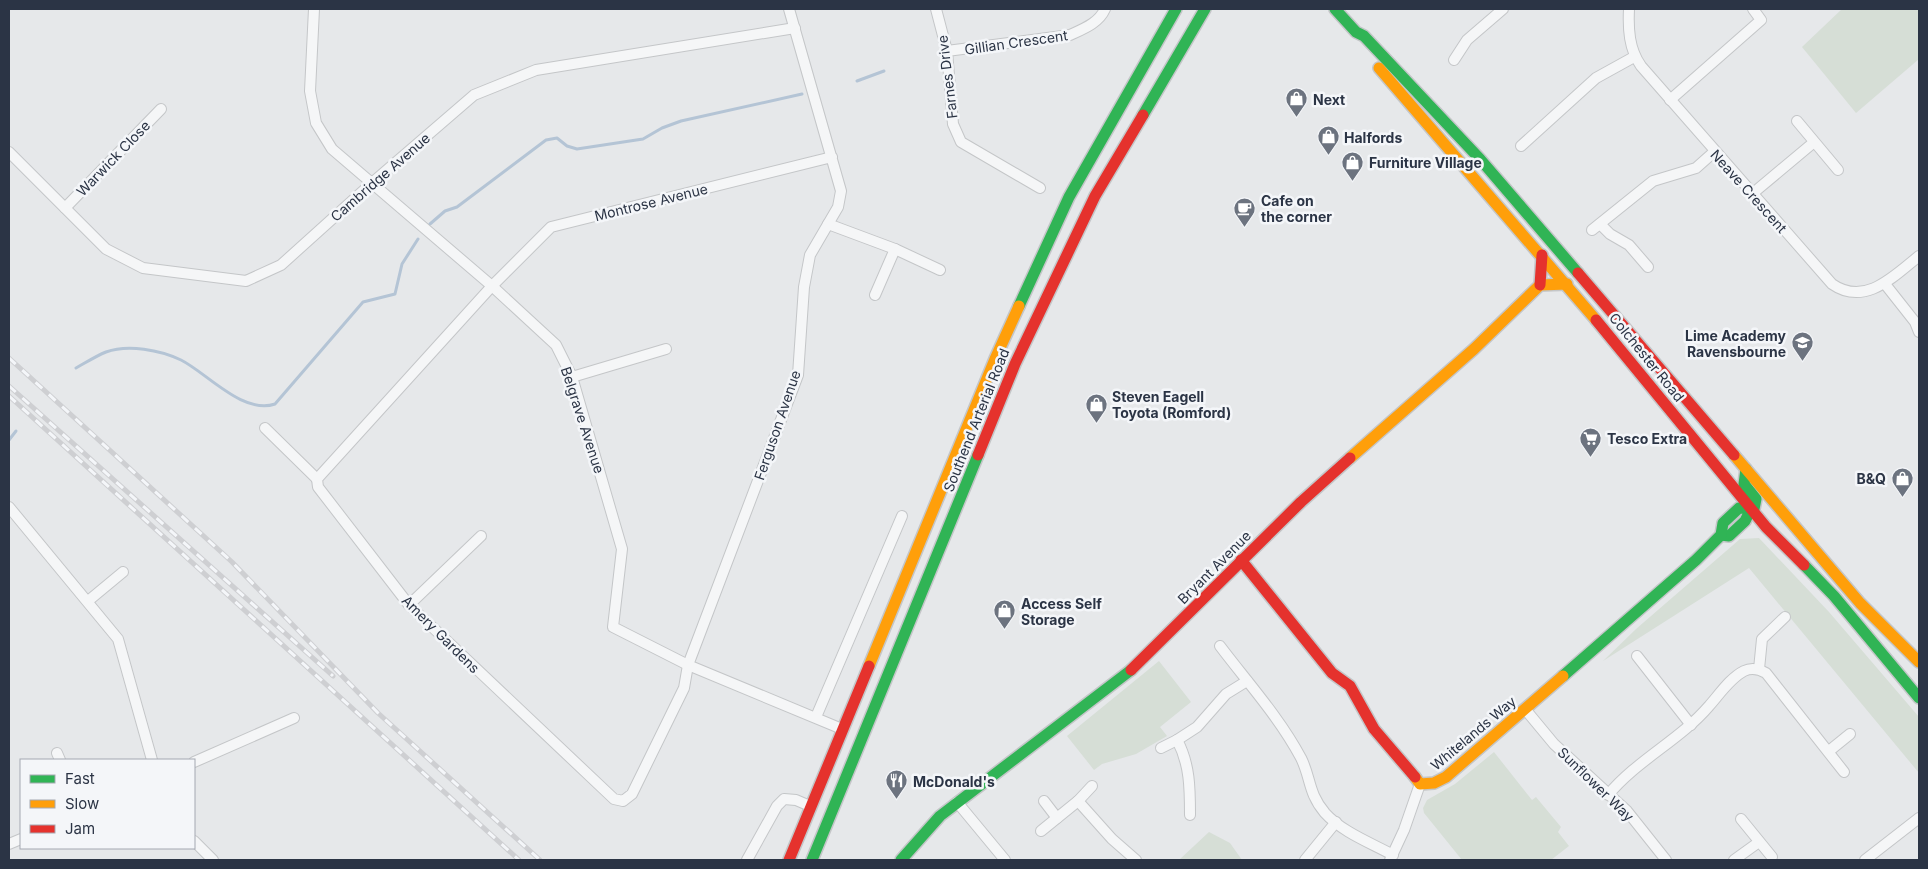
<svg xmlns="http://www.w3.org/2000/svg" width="1928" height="869" font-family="Inter,sans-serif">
<rect width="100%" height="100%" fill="#e6e8ea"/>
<g fill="#d6ded6">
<path d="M1842,9H1919V59L1856,113L1802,47Z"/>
<path d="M1759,538L1829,612L1919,717V773L1749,568L1603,661L1636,629L1740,539Z"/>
<path d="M1159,661L1191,702L1160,727L1167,736L1136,754L1102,764L1094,770L1067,736Z"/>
<path d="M1494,752L1532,800L1536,797L1561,827L1558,832L1569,846L1551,860H1462L1424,813L1423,808L1427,800L1455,784Z"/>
<path d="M1209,832L1230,843L1242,860H1179Z"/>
</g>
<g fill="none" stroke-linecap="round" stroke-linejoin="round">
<g stroke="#b4c4d5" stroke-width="3">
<path d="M857,81L884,71"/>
<path d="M430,224L445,211L457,207L546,140L557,138L567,146L577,149L643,139L662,128L681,121L802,94"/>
<path d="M76,368C85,363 96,356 106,352C128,344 160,350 181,360C207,373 243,415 275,404L363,302L395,294L402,264L418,239"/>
<path d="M9,440L16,431"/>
</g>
<defs>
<g id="street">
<path d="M314,9L310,91L316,123L332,149L492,286L556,345L572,377L622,549L613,627L688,665L842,729"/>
<path d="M789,9L841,191L838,207L810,255L804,287L798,375L688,665L684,688L632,794L623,801L614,799L409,605L318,487L317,479L492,286L551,227L832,157"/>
<path d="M936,9L947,51L953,124L961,142L1040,188"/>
<path d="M1629,9C1628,29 1629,49 1641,66L1832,284C1865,307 1894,276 1919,256"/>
<path d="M947,51L1070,35C1083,29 1099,23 1105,9"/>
<path d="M1454,60L1467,40L1503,9"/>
<path d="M1670,100L1761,20L1753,9"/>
<path d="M1797,121L1838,170"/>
<path d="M1521,146L1596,78L1634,57"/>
<path d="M9,152L106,249L143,268L246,281L281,265L372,183L474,95L536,70L795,28"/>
<path d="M1752,194L1813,143"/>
<path d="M65,208L161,109"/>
<path d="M828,224L895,249L875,295"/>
<path d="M1600,224L1610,234L1629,245L1648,267"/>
<path d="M1592,230L1653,181L1696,168L1714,152"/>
<path d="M895,249L940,270"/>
<path d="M1885,284L1915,322L1919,332"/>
<path d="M572,377L666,349"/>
<path d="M265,428L317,479"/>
<path d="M9,507L118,639L152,760"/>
<path d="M88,601L123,572"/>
<path d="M409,605L481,536"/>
<path d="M1220,646C1248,683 1279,717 1301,758C1311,778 1308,793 1325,813C1342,832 1371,843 1393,855"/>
<path d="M1637,656L1691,725"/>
<path d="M1759,669L1762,639L1785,617"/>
<path d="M1525,709L1554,744L1627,811L1666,860"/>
<path d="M816,717L902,516"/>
<path d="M1177,740C1190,764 1190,789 1190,815"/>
<path d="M1161,748L1177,740L1197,727L1226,694L1247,681"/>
<path d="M1829,751L1850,734"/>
<path d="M57,753L60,760"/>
<path d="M194,762L294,718"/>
<path d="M1608,795C1637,760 1680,740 1709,706C1719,695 1730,678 1744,671C1752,667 1759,669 1766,673L1844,772"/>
<path d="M1044,801L1057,818"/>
<path d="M1078,801L1112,839L1136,860"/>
<path d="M957,802L1005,860"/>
<path d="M1741,819L1772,857"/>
<path d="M1041,831L1078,801L1092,786"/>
<path d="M194,841L213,860"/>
<path d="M9,844L21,839"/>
<path d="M747,860L777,806L784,799L796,800L810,806"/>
<path d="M1305,860L1336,822"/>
<path d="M1390,860L1404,830L1420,784"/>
<path d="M1734,860L1759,842"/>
<path d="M1865,860L1919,818"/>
</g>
<g id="fast">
<path d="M1335,9L1356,32L1364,36L1480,159L1578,273"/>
<path d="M1143,115L1205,9"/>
<path d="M1019,306L1069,197L1176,9"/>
<path d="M1721,535L1729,536L1745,521L1751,509"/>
<path d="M1804,565L1834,596L1919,698"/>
<path d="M1563,676L1696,560L1721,535L1723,523L1739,508L1754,509L1756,499L1744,484L1746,469"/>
<path d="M812,860L978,455"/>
<path d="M901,860L940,816L1131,670"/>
</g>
<g id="slow">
<path d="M1379,68L1596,320"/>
<path d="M1734,455L1860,603L1919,662"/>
<path d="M1350,458L1474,349L1540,285L1567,284"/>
<path d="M869,666L995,359L1019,306"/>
<path d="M1415,777L1420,784L1434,783L1446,777L1563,676"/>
</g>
<g id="jam">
<path d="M1578,273L1734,455"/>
<path d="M1540,285L1542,255"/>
<path d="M1596,320L1766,527L1804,565"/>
<path d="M978,455L1015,364L1095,196L1143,115"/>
<path d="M1241,560L1332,673L1350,686L1374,729L1415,777"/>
<path d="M1131,670L1301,502L1350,458"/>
<path d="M789,860L869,666"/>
</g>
</defs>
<use href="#street" stroke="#c4c6c8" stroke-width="12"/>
<use href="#fast" stroke="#c4c6c8" stroke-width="14"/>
<use href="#slow" stroke="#c4c6c8" stroke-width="14"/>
<use href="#jam" stroke="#c4c6c8" stroke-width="14"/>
<use href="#street" stroke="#f5f6f7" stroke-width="10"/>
<use href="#fast" stroke="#30b455" stroke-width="11"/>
<use href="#slow" stroke="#ff9f0a" stroke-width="11"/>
<use href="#jam" stroke="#e5322d" stroke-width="11"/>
<defs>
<g id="rail">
<path d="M9,358L232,562L378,713L540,860"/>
<path d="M9,386L333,676"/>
<path d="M9,396L519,860"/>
</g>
</defs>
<use href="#rail" stroke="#cecfd2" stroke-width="5"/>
<use href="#rail" stroke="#f4f6f9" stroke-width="3" stroke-dasharray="9" stroke-linecap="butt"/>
</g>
<defs>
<symbol id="shop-pin" viewBox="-11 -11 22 30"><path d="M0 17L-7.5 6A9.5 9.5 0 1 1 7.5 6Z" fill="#6c737f" stroke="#f4f6f9"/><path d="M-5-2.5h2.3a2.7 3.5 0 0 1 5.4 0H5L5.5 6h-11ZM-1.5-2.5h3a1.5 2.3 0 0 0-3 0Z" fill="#fff"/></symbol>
<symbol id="cafe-pin" viewBox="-11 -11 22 30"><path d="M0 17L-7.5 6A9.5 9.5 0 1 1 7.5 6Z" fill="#6c737f" stroke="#f4f6f9"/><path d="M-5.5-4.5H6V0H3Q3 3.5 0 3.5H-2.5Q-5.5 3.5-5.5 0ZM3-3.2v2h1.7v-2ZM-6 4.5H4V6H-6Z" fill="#fff"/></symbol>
<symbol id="school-pin" viewBox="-11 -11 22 30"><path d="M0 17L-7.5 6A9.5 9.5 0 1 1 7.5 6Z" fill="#6c737f" stroke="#f4f6f9"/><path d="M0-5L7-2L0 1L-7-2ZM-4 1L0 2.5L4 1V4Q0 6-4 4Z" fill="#fff"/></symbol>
<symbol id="supermarket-pin" viewBox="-11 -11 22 30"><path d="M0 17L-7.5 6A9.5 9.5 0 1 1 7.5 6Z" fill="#6c737f" stroke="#f4f6f9"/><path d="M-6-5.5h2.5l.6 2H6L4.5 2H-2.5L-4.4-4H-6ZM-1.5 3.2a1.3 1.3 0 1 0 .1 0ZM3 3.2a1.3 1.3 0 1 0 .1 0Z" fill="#fff"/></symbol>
<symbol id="restaurant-pin" viewBox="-11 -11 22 30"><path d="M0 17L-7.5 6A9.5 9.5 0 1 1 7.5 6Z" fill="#6c737f" stroke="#f4f6f9"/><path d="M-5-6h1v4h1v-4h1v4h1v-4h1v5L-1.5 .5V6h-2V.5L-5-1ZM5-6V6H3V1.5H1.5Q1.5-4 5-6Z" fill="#fff"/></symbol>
</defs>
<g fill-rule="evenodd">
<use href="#shop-pin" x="1284" y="86" width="25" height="34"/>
<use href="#shop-pin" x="1316" y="124" width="25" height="34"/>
<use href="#shop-pin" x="1340" y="150" width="25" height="34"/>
<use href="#cafe-pin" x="1232" y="196" width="25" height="34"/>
<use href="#school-pin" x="1790" y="330" width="25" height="34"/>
<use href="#shop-pin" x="1084" y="392" width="25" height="34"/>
<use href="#supermarket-pin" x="1578" y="426" width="25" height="34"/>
<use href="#shop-pin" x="1890" y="466" width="25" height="34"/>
<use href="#shop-pin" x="992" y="598" width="25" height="34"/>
<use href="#restaurant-pin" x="884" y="768" width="25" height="34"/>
</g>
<g text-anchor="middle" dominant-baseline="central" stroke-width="5" stroke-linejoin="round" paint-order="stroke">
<g font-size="14" fill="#2b3445" stroke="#f4f6f9">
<text transform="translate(1016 42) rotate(-8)">Gillian Crescent</text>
<text transform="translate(947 77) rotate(-97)">Farnes Drive</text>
<text transform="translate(113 158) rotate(-46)">Warwick Close</text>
<text transform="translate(380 177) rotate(-41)">Cambridge Avenue</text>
<text transform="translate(1749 191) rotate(48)">Neave Crescent</text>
<text transform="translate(651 202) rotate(-14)">Montrose Avenue</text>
<text transform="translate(1647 357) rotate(51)">Colchester Road</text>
<text transform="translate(583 420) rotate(72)">Belgrave Avenue</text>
<text transform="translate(976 420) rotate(-68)">Southend Arterial Road</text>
<text transform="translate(777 425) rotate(-71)">Ferguson Avenue</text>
<text transform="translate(1214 567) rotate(-45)">Bryant Avenue</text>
<text transform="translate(441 634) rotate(45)">Amery Gardens</text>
<text transform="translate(1473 733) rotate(-40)">Whitelands Way</text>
<text transform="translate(1596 784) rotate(44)">Sunflower Way</text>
</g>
<g font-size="14" font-weight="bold" fill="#2b3445" stroke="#f4f6f9" text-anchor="start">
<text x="1313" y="99">Next</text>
<text x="1344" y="137">Halfords</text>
<text x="1369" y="162">Furniture Village</text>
<text x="1261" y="200">Cafe on<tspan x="1261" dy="16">the corner</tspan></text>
<text x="1786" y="335" text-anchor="end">Lime Academy<tspan x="1786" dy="16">Ravensbourne</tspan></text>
<text x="1112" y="396">Steven Eagell<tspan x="1112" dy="16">Toyota (Romford)</tspan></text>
<text x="1607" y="438">Tesco Extra</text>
<text x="1886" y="478" text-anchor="end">B&amp;Q</text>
<text x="1021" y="603">Access Self<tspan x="1021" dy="16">Storage</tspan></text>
<text x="913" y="781">McDonald's</text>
</g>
</g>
<rect width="1928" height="869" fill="none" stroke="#2b3445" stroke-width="20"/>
<rect x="20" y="759" width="175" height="90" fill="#f4f6f9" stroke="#a4a8b1"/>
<rect x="30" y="775" width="25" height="8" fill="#30b455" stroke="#a4a8b1"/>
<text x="65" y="784" font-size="15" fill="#2b3445">Fast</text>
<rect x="30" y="800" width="25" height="8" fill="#ff9f0a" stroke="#a4a8b1"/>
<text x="65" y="809" font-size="15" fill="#2b3445">Slow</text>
<rect x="30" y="825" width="25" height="8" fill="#e5322d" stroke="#a4a8b1"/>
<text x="65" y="834" font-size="15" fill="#2b3445">Jam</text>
</svg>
